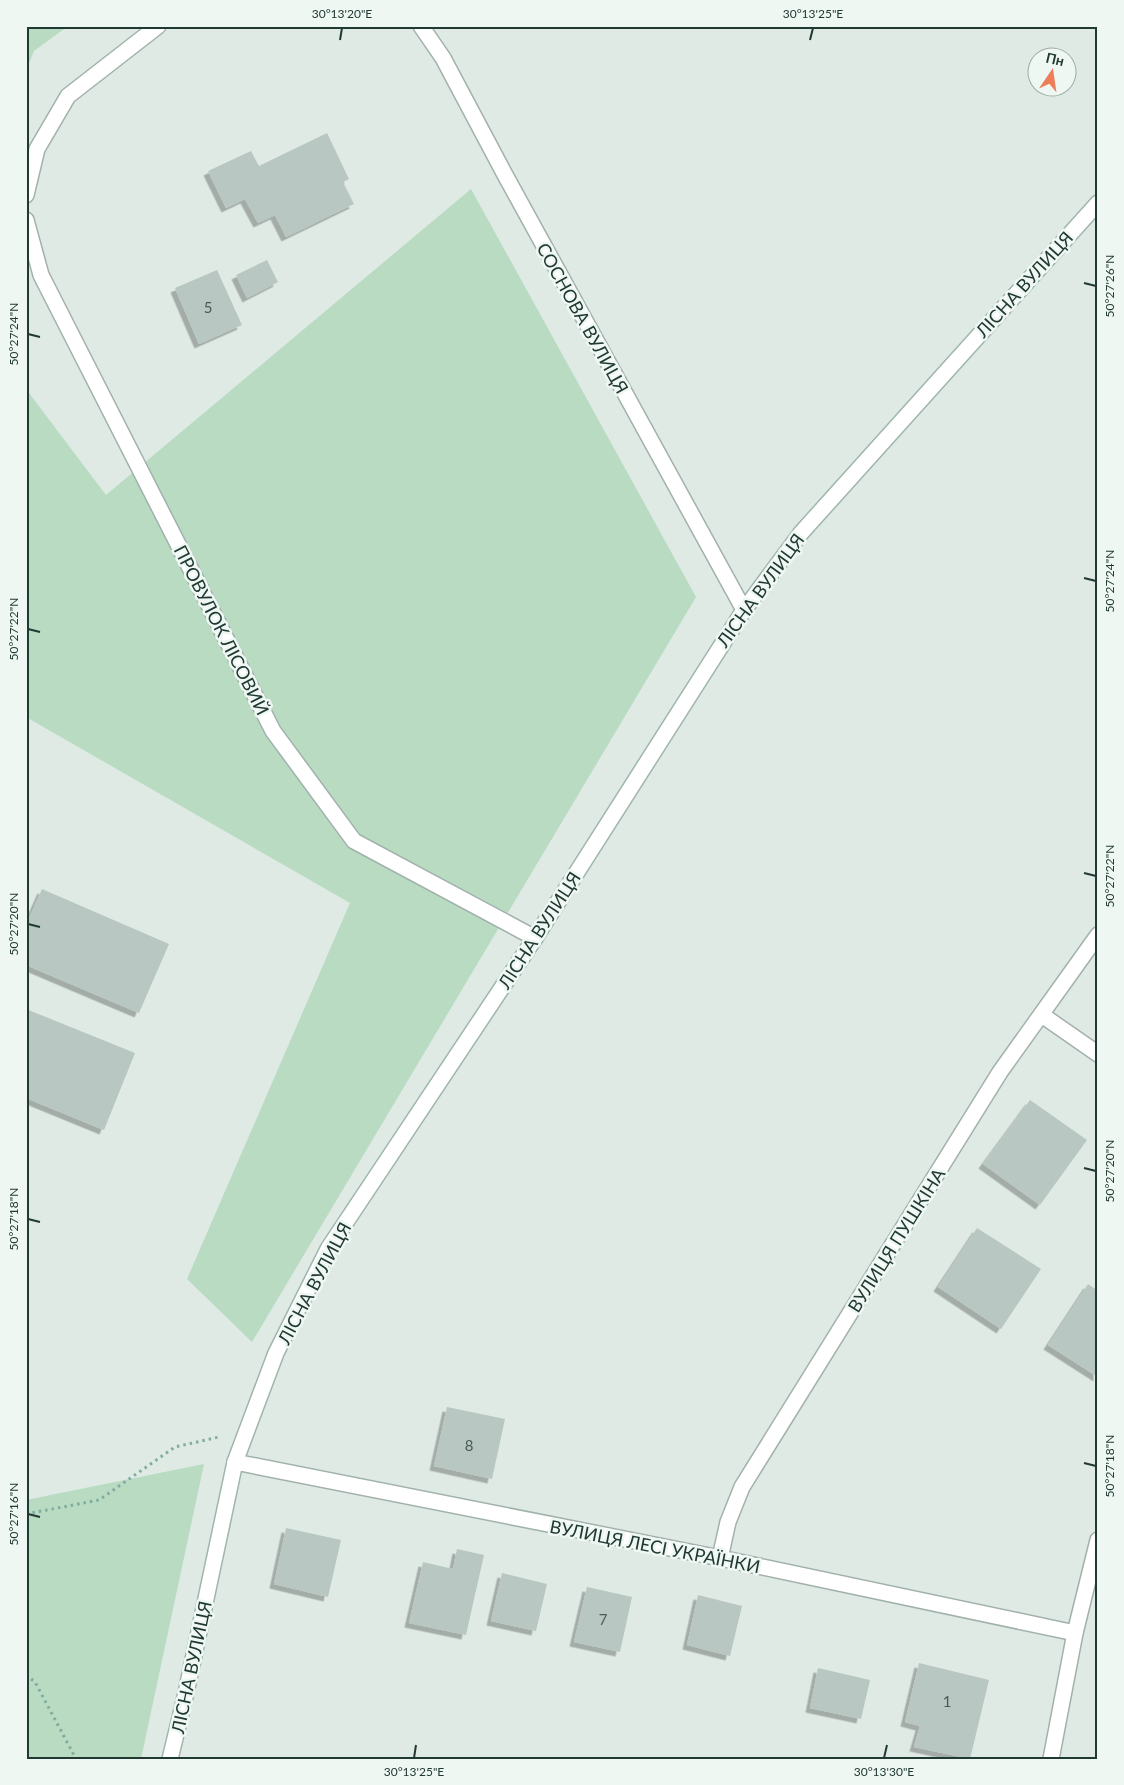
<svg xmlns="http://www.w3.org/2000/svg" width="1124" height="1785" font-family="Lato,sans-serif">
<defs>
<filter id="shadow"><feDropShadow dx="-4.5" dy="4.5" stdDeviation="0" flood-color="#0004"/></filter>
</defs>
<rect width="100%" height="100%" fill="#dfeae5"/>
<g fill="#b8dbc2">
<path d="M26,26H68L34,51L26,71Z"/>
<path d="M471,189L696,597L252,1342L187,1279L350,903L26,717V389L106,495Z"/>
<path d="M204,1464L141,1759H26V1500Z"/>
</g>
<g fill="#b8c7c1" filter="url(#shadow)">
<path d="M327,133L349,179L343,182L354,204L286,237L275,215L258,223L245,199L226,208L208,171L251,151L259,166Z"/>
<path d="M267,260L278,282L247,298L236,275Z"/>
<path d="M217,270L242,325L199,344L175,288Z"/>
<path d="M42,889L169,944L139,1013L26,965V925Z"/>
<path d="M26,1009L135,1053L104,1130L26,1098Z"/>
<path d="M1030,1100L1087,1140L1040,1205L983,1164Z"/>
<path d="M977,1228L1041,1269L1001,1329L938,1287Z"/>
<path d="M1088,1284L1098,1291V1377L1048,1345Z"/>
<path d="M447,1407L505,1419L492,1479L434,1466Z"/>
<path d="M286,1528L341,1540L328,1597L274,1584Z"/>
<path d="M457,1549L484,1555L466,1635L409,1623L423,1562L453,1569Z"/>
<path d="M502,1573L547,1584L536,1631L491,1621Z"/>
<path d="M587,1587L632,1597L620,1652L574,1642Z"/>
<path d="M698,1595L742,1606L730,1656L687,1645Z"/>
<path d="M919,1663L989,1680L970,1759L914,1747L920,1726L905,1722Z"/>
<path d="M818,1668L870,1680L861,1719L810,1708Z"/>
</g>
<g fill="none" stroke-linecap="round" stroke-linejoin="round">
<defs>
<g id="minor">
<path d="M421,26L443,58L504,173L744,610"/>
<path d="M26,195L37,149L68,96L158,26"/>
<path d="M26,220L41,275L273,731L354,841L535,938"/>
<path d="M1042,1015L1098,1054"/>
<path d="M235,1462L720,1558L1075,1633"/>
<path d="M720,1558L728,1522L742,1487L1000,1072L1098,935"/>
<path d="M1051,1759L1075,1633L1098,1540"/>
</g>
<path id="secondary" d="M170,1759L186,1693L235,1462L276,1353L328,1249L535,938L744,610L801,533L1098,203"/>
</defs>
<use href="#minor" stroke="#a2b1ac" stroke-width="18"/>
<use href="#secondary" stroke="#9fb5ad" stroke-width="18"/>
<g stroke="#80ad9f" stroke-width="3" stroke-dasharray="2.5 4" stroke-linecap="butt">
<path d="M26,1514L99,1500L175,1447L219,1437"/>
<path d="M26,1675L35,1682L76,1759"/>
</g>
<use href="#minor" stroke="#fff" stroke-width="15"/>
<use href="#secondary" stroke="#fff" stroke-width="15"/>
</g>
<path fill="none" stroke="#213933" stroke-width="2" d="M340,40L342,28M810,40L813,28M1084,283L1096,286M28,334L40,337M1084,578L1096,581M28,629L40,632M1084,873L1096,876M28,924L40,927M1084,1168L1096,1171M28,1219L40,1222M1084,1463L1096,1466M28,1514L40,1517M414,1758L416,1745M884,1758L887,1745"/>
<g text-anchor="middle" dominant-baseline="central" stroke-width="5" stroke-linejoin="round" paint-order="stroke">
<g font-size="15" fill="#475c56">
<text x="208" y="307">5</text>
<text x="469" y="1445">8</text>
<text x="603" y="1619">7</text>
<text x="947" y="1701">1</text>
</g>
<g font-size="18" fill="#213933" stroke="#eff7f3">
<text transform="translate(1024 284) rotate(-48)">ЛІСНА ВУЛИЦЯ</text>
<text transform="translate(583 318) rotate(61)">СОСНОВА ВУЛИЦЯ</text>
<text transform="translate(760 590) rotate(-54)">ЛІСНА ВУЛИЦЯ</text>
<text transform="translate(222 630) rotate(63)">ПРОВУЛОК ЛІСОВИЙ</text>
<text transform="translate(539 930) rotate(-57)">ЛІСНА ВУЛИЦЯ</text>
<text transform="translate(896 1240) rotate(-58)">ВУЛИЦЯ ПУШКІНА</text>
<text transform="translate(314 1283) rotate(-62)">ЛІСНА ВУЛИЦЯ</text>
<text transform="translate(655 1546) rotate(11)">ВУЛИЦЯ ЛЕСІ УКРАЇНКИ</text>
<text transform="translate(191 1667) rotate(-78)">ЛІСНА ВУЛИЦЯ</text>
</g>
</g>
<rect width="1124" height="1785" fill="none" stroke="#eff7f3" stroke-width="55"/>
<g transform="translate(1052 72) rotate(13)"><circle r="24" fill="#eff7f3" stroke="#9daba6"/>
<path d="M0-4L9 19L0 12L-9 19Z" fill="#ed7e5a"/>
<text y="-8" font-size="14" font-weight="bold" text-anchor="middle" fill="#213933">Пн</text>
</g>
<rect x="28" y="28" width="1068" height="1730" fill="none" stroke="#213933" stroke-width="2"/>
<g font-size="12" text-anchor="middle" fill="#213933">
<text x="342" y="18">30°13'20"E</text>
<text x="813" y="18">30°13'25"E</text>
<text transform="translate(1110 286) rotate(-90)" y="4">50°27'26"N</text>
<text transform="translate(14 334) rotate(-90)" y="4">50°27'24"N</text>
<text transform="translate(1110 581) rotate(-90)" y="4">50°27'24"N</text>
<text transform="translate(14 629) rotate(-90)" y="4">50°27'22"N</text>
<text transform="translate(1110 876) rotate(-90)" y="4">50°27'22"N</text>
<text transform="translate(14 924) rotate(-90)" y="4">50°27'20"N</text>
<text transform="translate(1110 1171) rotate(-90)" y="4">50°27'20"N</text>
<text transform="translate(14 1219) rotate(-90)" y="4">50°27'18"N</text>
<text transform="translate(1110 1466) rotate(-90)" y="4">50°27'18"N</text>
<text transform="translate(14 1514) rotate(-90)" y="4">50°27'16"N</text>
<text x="414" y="1776">30°13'25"E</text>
<text x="884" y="1776">30°13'30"E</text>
</g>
</svg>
